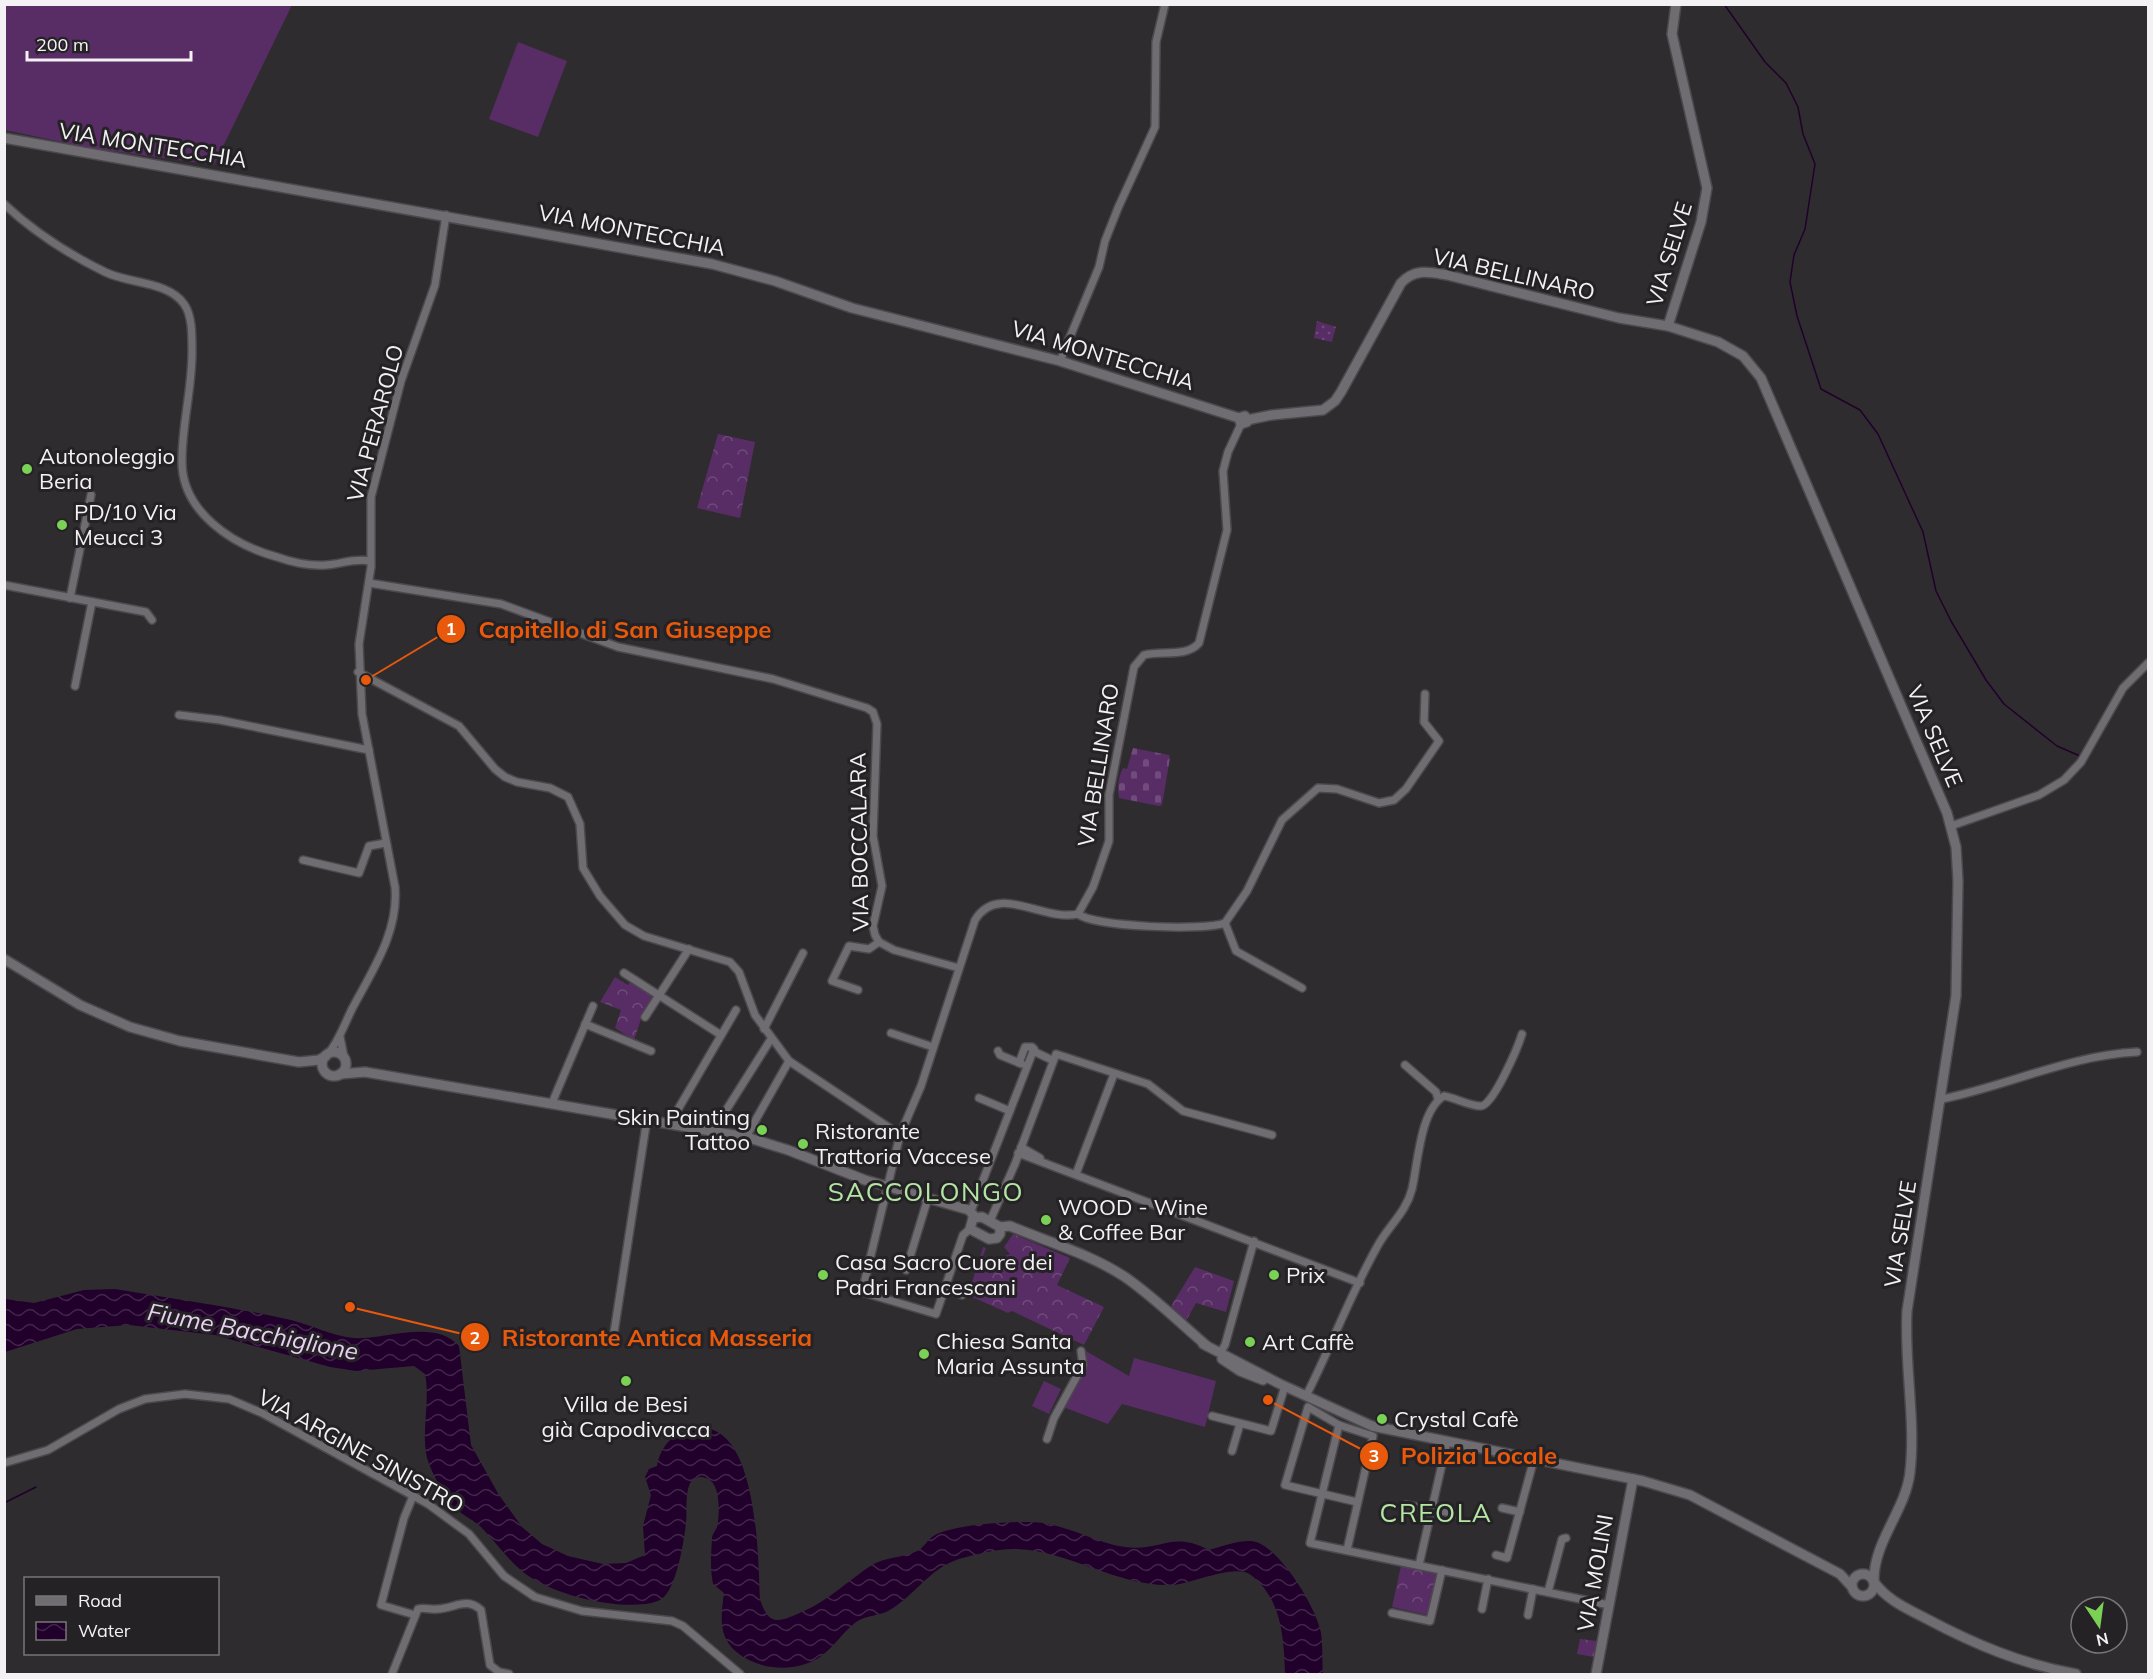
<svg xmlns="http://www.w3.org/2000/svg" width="2153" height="1679" font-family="Mulish,sans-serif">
<defs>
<pattern id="forest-crowns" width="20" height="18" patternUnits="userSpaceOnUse" patternTransform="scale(1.5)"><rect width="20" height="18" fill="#582c65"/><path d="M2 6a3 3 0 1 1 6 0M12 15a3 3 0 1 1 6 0" fill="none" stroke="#704b7c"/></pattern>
<pattern id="cemetery-stones" width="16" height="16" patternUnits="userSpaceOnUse" patternTransform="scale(1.5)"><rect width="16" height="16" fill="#582c65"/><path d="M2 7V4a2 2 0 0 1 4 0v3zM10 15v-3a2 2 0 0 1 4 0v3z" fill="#704b7c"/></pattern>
<pattern id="garden-dots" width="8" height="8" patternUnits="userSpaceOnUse" patternTransform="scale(1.5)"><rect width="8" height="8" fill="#582c65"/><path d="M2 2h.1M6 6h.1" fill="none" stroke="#704b7c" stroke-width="1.8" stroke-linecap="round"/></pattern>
<pattern id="water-waves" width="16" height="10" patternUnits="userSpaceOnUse" patternTransform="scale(1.5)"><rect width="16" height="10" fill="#21002b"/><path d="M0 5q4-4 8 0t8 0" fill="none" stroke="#42264a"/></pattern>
</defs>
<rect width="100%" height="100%" fill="#2f2c30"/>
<g fill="#582c65">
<path d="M4,5L5,4L292,5L214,165L91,148L5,130Z"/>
<path d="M518,42L567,61L538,137L489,119Z"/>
<path d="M1086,1351L1129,1376L1134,1358L1216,1381L1205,1427L1122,1404L1108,1424L1063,1407L1085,1368Z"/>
<path d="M1044,1381L1061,1389L1049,1414L1032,1406Z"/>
</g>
<g fill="url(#forest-crowns)">
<path d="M718,434L755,442L740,518L697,508Z"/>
<path d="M615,977L628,985L630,982L653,997L642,1016L634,1040L615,1028L621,1010L600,1002Z"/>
<path d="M1013,1234L1070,1258L1057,1285L1104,1307L1084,1345L1012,1311L1008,1313L968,1295L983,1247L986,1248L983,1256L1001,1264L1005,1256L1010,1254L1004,1247Z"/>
<path d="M1195,1267L1234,1281L1226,1312L1196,1303L1186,1321L1170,1308Z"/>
<path d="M1401,1566L1438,1574L1428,1615L1392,1607Z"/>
<path d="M1580,1639L1597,1641L1594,1657L1577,1654Z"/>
</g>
<path fill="url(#cemetery-stones)" d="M1133,748L1169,755L1170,758L1162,805L1159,806L1119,798C1117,788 1118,778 1123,768L1127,769Z"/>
<path fill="url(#garden-dots)" d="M1317,321L1336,327L1332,342L1314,338Z"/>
<path fill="url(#water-waves)" d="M115,1289C174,1299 233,1307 291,1320C312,1325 332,1336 353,1338C384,1340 435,1318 459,1346L471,1445L499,1495L522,1527L542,1544L568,1556L603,1564L626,1563L645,1555L643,1526L651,1495L645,1477L649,1469L657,1466C660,1449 670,1435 688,1430C759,1408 758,1560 760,1599C769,1629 781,1621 804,1611C828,1601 850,1579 872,1565C885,1557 901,1558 915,1552C924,1549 927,1539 935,1535C956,1524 1019,1520 1043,1523C1071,1527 1100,1544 1125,1547C1161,1552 1171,1530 1209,1550C1222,1547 1245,1537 1259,1543C1283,1554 1316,1607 1321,1633C1323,1646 1322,1661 1323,1674H1285C1284,1639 1282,1599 1251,1575C1235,1563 1192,1584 1172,1585C1118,1587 1070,1551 1017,1549C999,1548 977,1554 959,1559C930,1568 915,1595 890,1610C880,1616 866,1615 856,1622C843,1632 834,1647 820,1657C799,1671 769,1671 747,1659C718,1643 720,1622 724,1593L713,1584C710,1568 711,1555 712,1539C712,1534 715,1532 717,1527C720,1515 721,1482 706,1478C681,1470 688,1510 686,1523C684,1541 676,1595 658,1601C624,1613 551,1595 523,1572C507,1559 495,1541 480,1526C471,1518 458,1513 451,1504C443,1494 434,1476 429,1464C419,1439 431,1402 425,1374L414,1366L356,1371L330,1367L215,1335L129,1325L77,1329L5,1352V1299L34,1303L84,1290Z"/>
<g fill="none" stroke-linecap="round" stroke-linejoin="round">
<g stroke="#21002b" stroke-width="1.5">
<path d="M1724,4L1765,62L1786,83L1798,107L1803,134L1815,164L1805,229L1794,255L1790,282L1797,316L1821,389L1860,410L1878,434L1923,532L1936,591L1951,621L1986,680L2004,704L2057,746L2080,756"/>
<path d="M4,1503L36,1487"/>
</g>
<defs>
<g id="street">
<path d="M4,204C35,233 68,254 105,272C129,284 168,281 184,304C192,315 192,334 192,348C193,385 182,423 182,460C181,512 233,545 277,557C291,562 310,566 326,565C341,564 355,558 370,561"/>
<path d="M1060,361L1099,267L1105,241L1118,208L1155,127L1156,42L1165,4"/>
<path d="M369,583L501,604L618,647L773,679L867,708L873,712L877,724L873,836L882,886L873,926L875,935L879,942L894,950L959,968"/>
<path d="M4,585L146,612L152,620"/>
<path d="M70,598L91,495"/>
<path d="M358,672L459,726L495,769L505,777L517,782L550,788L568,797L580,824L583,868L600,896L625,925L644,936L730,962L739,972L755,1015L789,1061L900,1135"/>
<path d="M75,686L92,602"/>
<path d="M179,715L220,720L369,750"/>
<path d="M1951,826L2039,795L2064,780L2081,762L2123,688L2148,663"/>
<path d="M303,860L359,873L369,846L386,843"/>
<path d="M1078,914C1094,927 1205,931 1225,923L1247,891L1282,820L1318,788L1337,789L1379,803L1394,800L1406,789L1439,741L1424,722L1425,694"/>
<path d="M1225,923L1236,951L1302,988"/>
<path d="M624,973L721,1035"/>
<path d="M858,990L832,981L849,946L869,949L879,942"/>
<path d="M645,1017L689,949"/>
<path d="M585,1024L651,1051"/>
<path d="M764,1029L803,953"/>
<path d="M891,1033L933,1047"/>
<path d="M340,1037L344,1057"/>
<path d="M998,1051L1000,1055L1022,1064"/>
<path d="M1033,1051L1052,1060"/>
<path d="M328,1054C339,1041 344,1025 352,1009C372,971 399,932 395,887L362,714L359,644L371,567V497L401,381L435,285L446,215"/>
<path d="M1405,1065L1436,1092L1438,1099"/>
<path d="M979,1098L1010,1111"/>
<path d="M1942,1099C2007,1086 2070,1055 2137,1052"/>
<path d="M552,1103L593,1006"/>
<path d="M670,1123L736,1010"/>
<path d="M713,1131L771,1039"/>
<path d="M746,1137L789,1061"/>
<path d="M1021,1147L1040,1158"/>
<path d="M1018,1153L1360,1283"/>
<path d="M1076,1174L1114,1074"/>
<path d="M971,1211L1034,1049L1032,1047H1025L1019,1063"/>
<path d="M990,1221L1015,1164L1056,1054L1148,1084L1183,1111L1272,1135"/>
<path d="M970,1229L963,1235L936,1314L862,1292L900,1135L921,1086L975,920C998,882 1043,922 1078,914L1093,887L1109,841V795L1134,667L1144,655C1162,650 1186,658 1199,643L1227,530L1223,471L1228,452L1241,424"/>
<path d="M906,1270L928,1198"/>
<path d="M945,1288L962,1295"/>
<path d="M613,1339L647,1119"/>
<path d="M1220,1353L1225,1345L1254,1241"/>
<path d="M1306,1396C1331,1347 1350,1295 1377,1247C1388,1226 1406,1213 1412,1189C1418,1163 1420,1110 1444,1096C1456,1098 1469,1106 1481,1106C1493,1106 1518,1047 1522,1034"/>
<path d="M1212,1416L1271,1431L1285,1386"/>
<path d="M1339,1425L1310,1543L1609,1605"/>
<path d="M1047,1439L1054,1418L1083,1365L1081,1351"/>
<path d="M1232,1451L1240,1424"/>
<path d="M4,1463L48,1450L119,1409L145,1399L185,1394L229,1399L262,1413L428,1504L469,1534L504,1576L535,1597L582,1611L672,1621L683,1626L740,1674"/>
<path d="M413,1496L404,1518L381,1605L415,1615"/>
<path d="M1406,1505L1458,1514"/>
<path d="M1502,1508L1520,1512"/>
<path d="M1347,1550L1373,1436L1339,1425L1308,1407L1285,1485L1357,1502"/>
<path d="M1496,1555L1507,1558L1534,1459"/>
<path d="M1419,1565L1447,1442"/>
<path d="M1548,1592L1562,1539L1566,1538"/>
<path d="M1482,1609L1488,1579"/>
<path d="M1392,1613L1430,1621L1442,1570"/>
<path d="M1528,1615L1533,1589"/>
<path d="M392,1674L418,1609C424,1607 430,1610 437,1609C454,1609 466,1596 481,1610L490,1665L499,1672L509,1674"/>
</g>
<g id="secondary">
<path d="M4,138L712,264L775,281L852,308L1060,361L1239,418L1245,416L1247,422L1241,424L1239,418"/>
<path d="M1668,326L1701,222L1707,188L1672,34L1676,4"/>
<path d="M1247,420L1272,415L1323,410L1335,401L1341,392L1401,283C1415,268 1429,272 1447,275L1619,318L1668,326L1718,342L1743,356L1761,378L1947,813L1956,847L1958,881L1956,996L1907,1311C1904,1365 1916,1419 1910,1472C1906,1510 1873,1542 1874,1581"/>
<path d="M4,959L80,1005L130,1027L180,1041L299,1062L319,1060L326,1056"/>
<circle cx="334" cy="1064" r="12"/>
<path d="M340,1074L365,1072L746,1137L788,1150L865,1180L969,1210L975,1217"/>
<path d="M982,1217L1000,1227V1234L997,1238L989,1239L970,1229L973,1218Z"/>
<path d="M1000,1227L1010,1226C1048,1242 1090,1254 1125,1277C1154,1297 1180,1323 1207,1346"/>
<path d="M1203,1344L1280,1384L1372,1426L1643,1481L1690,1495L1840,1574L1852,1587"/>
<path d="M1222,1359L1240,1371L1263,1380"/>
<circle cx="1863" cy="1585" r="11"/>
<path d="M1874,1582C1888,1601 1908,1609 1927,1619C1976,1645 2022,1664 2076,1674"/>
<path d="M1596,1674L1633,1479"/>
</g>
</defs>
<use href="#street" stroke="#4c494d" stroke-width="10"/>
<use href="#secondary" stroke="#4c494d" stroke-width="12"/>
<use href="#street" stroke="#706d72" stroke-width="7"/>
<use href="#secondary" stroke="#706d72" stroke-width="9"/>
</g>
<g fill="#7ad156" stroke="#252226" stroke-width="2">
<circle cx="27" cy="469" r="6"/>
<circle cx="62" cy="525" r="6"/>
<circle cx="762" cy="1130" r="6"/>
<circle cx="803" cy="1144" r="6"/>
<circle cx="1046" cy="1220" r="6"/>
<circle cx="823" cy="1275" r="6"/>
<circle cx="1274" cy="1275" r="6"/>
<circle cx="1250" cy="1342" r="6"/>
<circle cx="924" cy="1354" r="6"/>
<circle cx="626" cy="1381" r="6"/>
<circle cx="1382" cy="1419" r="6"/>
</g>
<g text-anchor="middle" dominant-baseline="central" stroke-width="6" stroke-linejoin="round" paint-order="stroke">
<g font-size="22" fill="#f3f1f3" stroke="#252226">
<text transform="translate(153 145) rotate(9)">VIA MONTECCHIA</text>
<text transform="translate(632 230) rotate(11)">VIA MONTECCHIA</text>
<text transform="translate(1669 254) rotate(-73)">VIA SELVE</text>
<text transform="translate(1514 274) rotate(13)">VIA BELLINARO</text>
<text transform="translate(1103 355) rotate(17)">VIA MONTECCHIA</text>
<text transform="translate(375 423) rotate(-75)">VIA PERAROLO</text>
<text transform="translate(1935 736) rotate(67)">VIA SELVE</text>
<text transform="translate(1098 765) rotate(-81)">VIA BELLINARO</text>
<text transform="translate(859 842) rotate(-91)">VIA BOCCALARA</text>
<text transform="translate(1900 1234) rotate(-81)">VIA SELVE</text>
<text transform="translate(361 1451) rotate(29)">VIA ARGINE SINISTRO</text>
<text transform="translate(1595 1573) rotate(-80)">VIA MOLINI</text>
</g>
<g font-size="22" fill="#f3f1f3" stroke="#252226" text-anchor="start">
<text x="39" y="456">Autonoleggio<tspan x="39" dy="25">Beria</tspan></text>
<text x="74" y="512">PD/10 Via<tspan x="74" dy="25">Meucci 3</tspan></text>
<text x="750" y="1117" text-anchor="end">Skin Painting<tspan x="750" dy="25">Tattoo</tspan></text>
<text x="815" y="1131">Ristorante<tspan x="815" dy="25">Trattoria Vaccese</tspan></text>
<text x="1058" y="1207">WOOD - Wine<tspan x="1058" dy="25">&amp; Coffee Bar</tspan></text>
<text x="835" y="1262">Casa Sacro Cuore dei<tspan x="835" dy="25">Padri Francescani</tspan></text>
<text x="1286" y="1275">Prix</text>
<text x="936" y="1341">Chiesa Santa<tspan x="936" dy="25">Maria Assunta</tspan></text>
<text x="1262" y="1342">Art Caffè</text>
<text x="626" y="1404" text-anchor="middle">Villa de Besi<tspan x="626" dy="25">già Capodivacca</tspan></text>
<text x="1394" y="1419">Crystal Cafè</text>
</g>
<g font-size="24" font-style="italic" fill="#ebd0f5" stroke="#252226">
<text transform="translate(253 1331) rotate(11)">Fiume Bacchiglione</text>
</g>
<g font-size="26" letter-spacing="1.5" fill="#b5e5a4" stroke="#252226">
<text x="926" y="1191">SACCOLONGO</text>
<text x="1436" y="1512">CREOLA</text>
</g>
</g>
<path fill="none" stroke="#e8590c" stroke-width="2" d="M366 680L451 629M350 1307L475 1337M1268 1400L1374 1456"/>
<g fill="#e8590c" stroke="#252226" stroke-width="2">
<circle cx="366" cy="680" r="6"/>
<circle cx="350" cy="1307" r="6"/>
<circle cx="1268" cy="1400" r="6"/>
<circle cx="451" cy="629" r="15"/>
<circle cx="475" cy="1337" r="15"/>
<circle cx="1374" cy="1456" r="15"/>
</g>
<g font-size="18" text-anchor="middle" font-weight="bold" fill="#fff">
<text x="451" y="635">1</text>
<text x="475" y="1344">2</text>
<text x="1374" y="1462">3</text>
</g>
<g font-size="24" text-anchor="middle" font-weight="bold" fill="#e8590c" stroke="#252226" stroke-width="6" stroke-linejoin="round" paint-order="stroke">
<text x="625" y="638">Capitello di San Giuseppe</text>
<text x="657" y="1346">Ristorante Antica Masseria</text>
<text x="1479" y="1464">Polizia Locale</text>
</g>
<rect width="2153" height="1679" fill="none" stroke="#f3f1f3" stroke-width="12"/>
<rect x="24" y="1577" width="195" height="78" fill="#252226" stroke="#777578" stroke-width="1.5"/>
<rect x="36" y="1596" width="30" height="9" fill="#706d72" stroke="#777578" stroke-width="1.5"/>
<text x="78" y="1607" font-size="18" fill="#f3f1f3">Road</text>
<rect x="36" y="1622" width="30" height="18" fill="url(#water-waves)" stroke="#777578" stroke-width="1.5"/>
<text x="78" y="1637" font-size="18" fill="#f3f1f3">Water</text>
<g transform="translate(2099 1625) rotate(167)"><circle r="28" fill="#252226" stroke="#777578" stroke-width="1.5"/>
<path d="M0-4.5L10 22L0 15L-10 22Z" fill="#7ad156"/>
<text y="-9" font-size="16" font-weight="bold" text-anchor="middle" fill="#f3f1f3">N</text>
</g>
<path d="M27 51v9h164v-9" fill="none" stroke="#f3f1f3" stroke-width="3"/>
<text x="36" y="51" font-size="18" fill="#f3f1f3" stroke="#252226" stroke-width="4.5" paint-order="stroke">200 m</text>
</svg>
